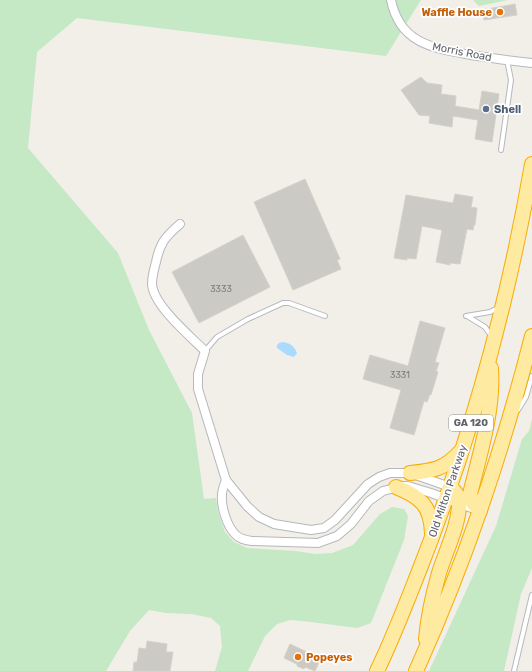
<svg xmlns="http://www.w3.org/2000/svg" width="532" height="671" font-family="Rubik,sans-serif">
<rect width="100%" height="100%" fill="#f1efe8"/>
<g fill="#c5e8c5">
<path d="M0,0H421L386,56L77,18L37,52L28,148L118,253L149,330L192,413L204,499L216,498L218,512L225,532L234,542L247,548L295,551L316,554L332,553L353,545L380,514L392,507L404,509L408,516L404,540L371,623L357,628L311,622L290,620L277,624L265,636L248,671H215L222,647L220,626L211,618L192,614L166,613L149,610L130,631L106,671H0Z"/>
<path d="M473,0H508L479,6Z"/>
<path d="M532,419V568L521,594L504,671H429L496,526L522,439L529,431Z"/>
</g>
<path fill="#aadaff" d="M283,342C290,343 294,346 297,353L294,357L287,355L277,348V345L279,343Z"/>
<g fill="#cccac5" stroke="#d6d1c6">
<path d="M515,4L517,15L484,20L482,10Z"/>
<path d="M421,77L427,83L442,85L441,94L456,96L455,106L479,110L482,91L499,94L492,142L475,139L478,120L453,116L452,127L429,123L430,116L419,115L401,90Z"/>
<path d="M305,179L340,259L337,260L341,269L293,290L254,202Z"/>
<path d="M455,194L473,197L471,207L477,208L475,225H474L473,230L467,229L460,264L450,263V265L436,262L442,230L422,226L416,259L407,258V260L394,258L406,195L453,203Z"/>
<path d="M243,235L270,287L199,323L172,272Z"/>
<path d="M420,321L445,328L435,362L439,363L436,371L438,372L431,395L430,394L427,402L424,401L414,435L390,428L401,390L363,379L370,355L408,366Z"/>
<path d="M147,641L167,644L166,652H173L170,671H133L134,662H137L139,648L146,649Z"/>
<path d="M290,644L311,654L310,656L320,660L315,671L305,667L304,669L297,666V664L284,658Z"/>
</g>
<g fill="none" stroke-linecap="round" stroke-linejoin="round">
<defs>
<g id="service">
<path d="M501,150L511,80L507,60"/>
<path d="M466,316L490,312L498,308"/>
<path d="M467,316L485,327L492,337"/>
<path d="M205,351L217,337L248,319L283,303H289L325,316"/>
<path d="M518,410L526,397L532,376"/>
<path d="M514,671L532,595"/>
</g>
<g id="minor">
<path d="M391,0C400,44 433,48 471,55C491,58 512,61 532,63"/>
<path d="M180,224C165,237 160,243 156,262C154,269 152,276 152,284C153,305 190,336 205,351L198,374V389L226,480L247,506L259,517L274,524L311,530L324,528L335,520L368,484L379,477L390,473H410L453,488"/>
<path d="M226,480C224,485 222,491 222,495C221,507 227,526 235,534C239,539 245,540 252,541L318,543L337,536L351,524L369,501L383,491L402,486H408L431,493L477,510"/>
</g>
<g id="trunk">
<path d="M410,473C433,471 445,469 461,451"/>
<path d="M396,487C421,497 431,506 432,533"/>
<path d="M480,511L473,503L470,494C480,453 494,410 491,368"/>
<path d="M426,639C428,616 433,594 439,573C445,553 460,523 459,502C459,496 455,491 450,487"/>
<path d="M377,671C393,638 406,604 419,571C471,439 508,303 532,164"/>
<path d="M416,671C465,563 503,450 532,336"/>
</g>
</defs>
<use href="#service" stroke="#b5b8bc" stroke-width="6"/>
<use href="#minor" stroke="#b5b8bc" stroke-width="10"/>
<use href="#trunk" stroke="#f9ab00" stroke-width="16"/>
<use href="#service" stroke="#fff" stroke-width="4"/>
<use href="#minor" stroke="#fff" stroke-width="8"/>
<use href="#trunk" stroke="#feeaa1" stroke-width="14"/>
</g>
<g fill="#e8710a" stroke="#fff" stroke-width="1.5">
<circle cx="500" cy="12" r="4"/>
<circle cx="298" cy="657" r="4"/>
</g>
<circle fill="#5c6f8a" stroke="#fff" stroke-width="1.5" cx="486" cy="109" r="4"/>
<g text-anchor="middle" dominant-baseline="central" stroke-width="3.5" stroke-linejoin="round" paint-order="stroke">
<g font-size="9" fill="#7a7d7f">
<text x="221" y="289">3333</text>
<text x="400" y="375">3331</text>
</g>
<rect fill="#fff" stroke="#8f9295" stroke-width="1" x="449" y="415" width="44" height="16" rx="3"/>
<g font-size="10" font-weight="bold" fill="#5f6368">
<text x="471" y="423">GA 120</text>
</g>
<g font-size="11" font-weight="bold" fill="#c56008" stroke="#fff" text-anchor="end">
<text x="492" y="12">Waffle House</text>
<text x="306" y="657" text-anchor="start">Popeyes</text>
</g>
<g font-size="11" fill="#5f6368" stroke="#fff">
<text transform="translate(462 52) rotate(11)">Morris Road</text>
<text transform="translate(448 491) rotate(-71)">Old Milton Parkway</text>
</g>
<g font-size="11" font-weight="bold" fill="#4e5e75" stroke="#fff" text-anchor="start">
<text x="494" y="109">Shell</text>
</g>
</g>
</svg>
